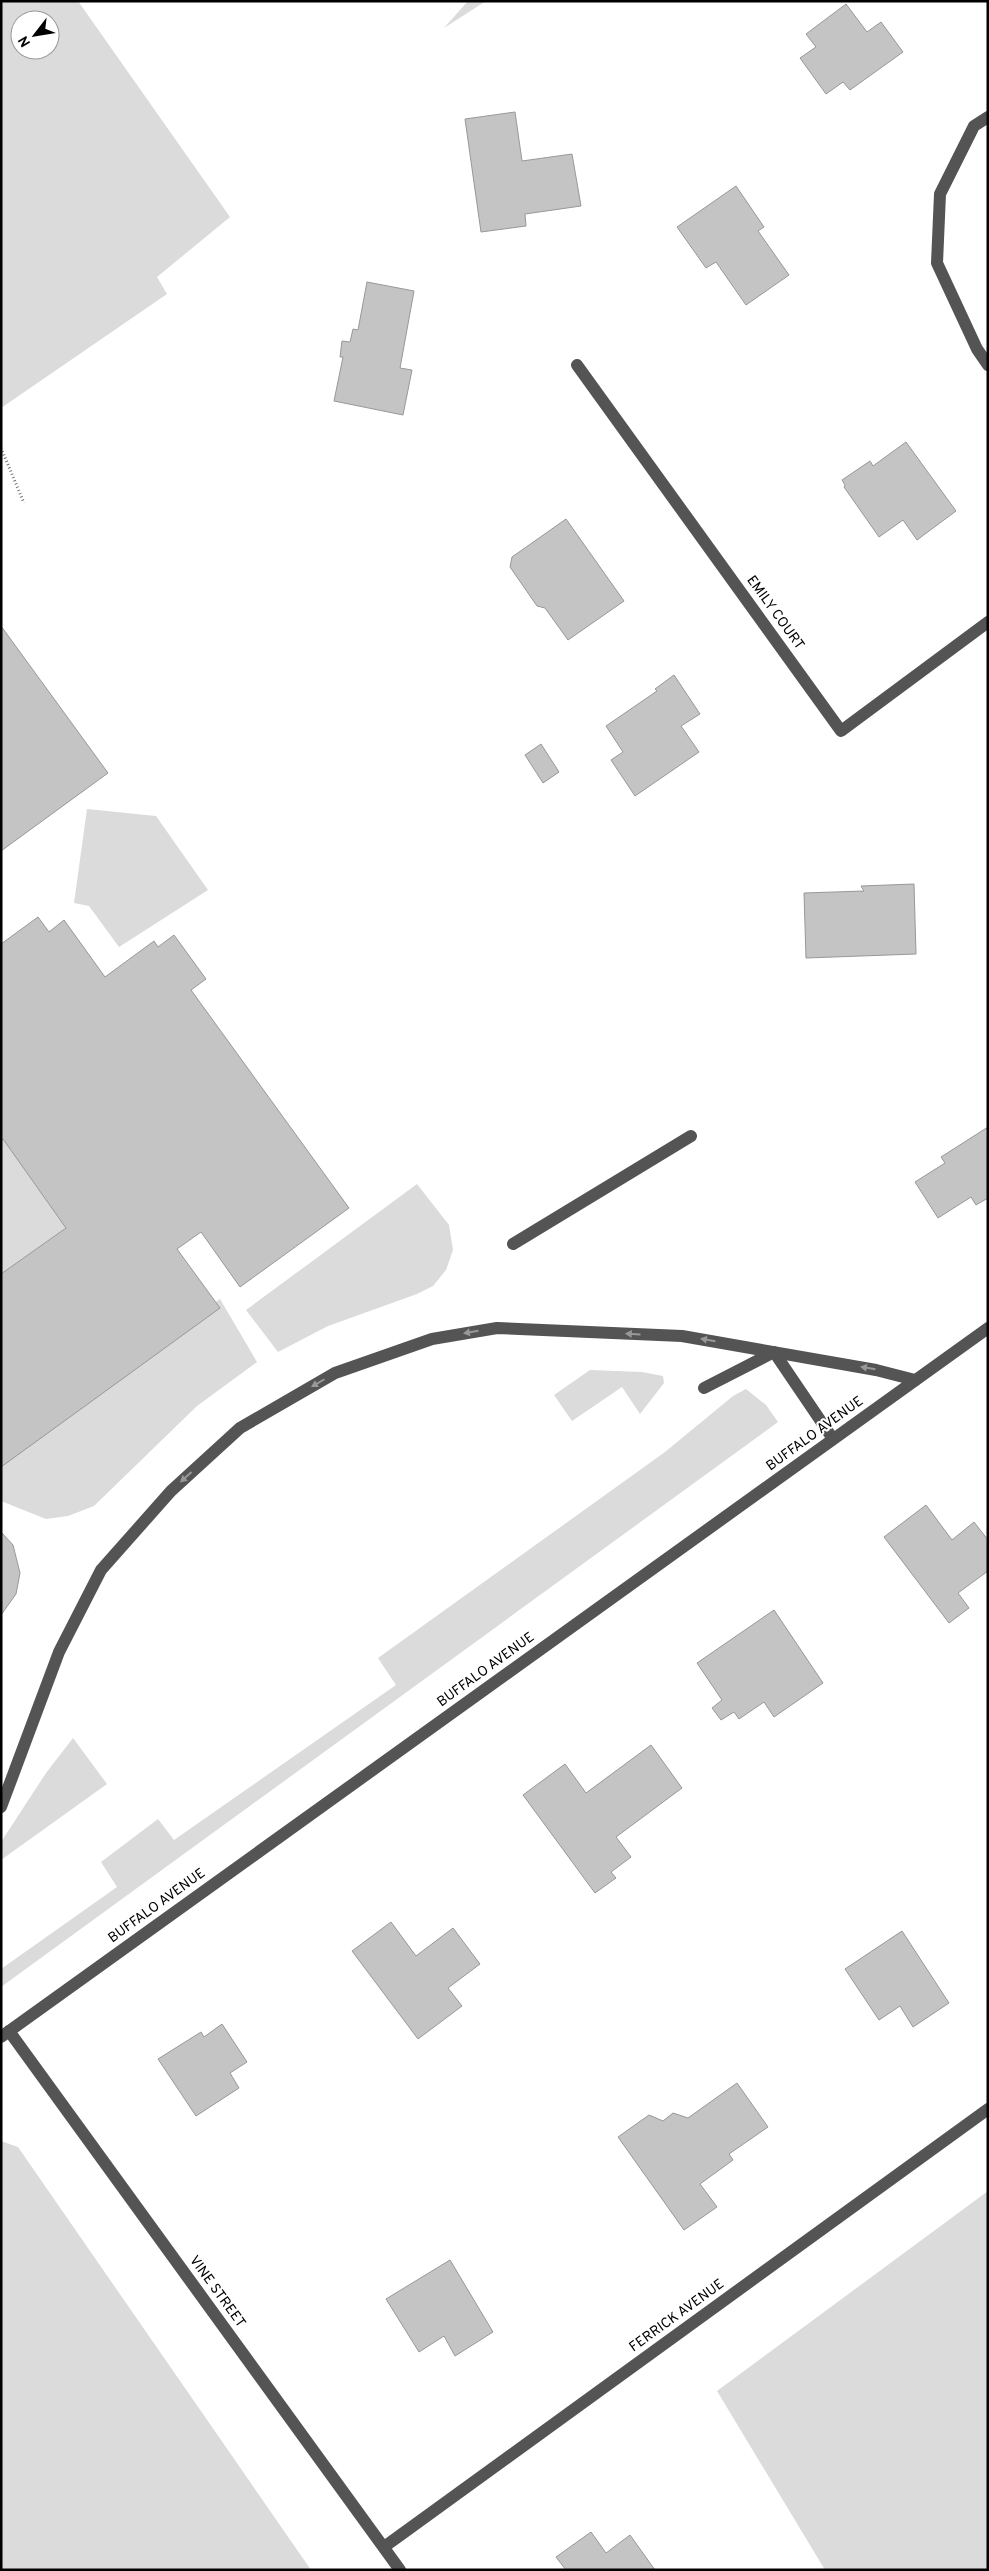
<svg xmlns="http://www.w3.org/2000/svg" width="989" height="2571" font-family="Overpass,sans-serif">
<rect width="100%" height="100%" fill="#fff"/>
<g fill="#dbdbdb" fill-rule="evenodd">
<path d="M1,1H78L230,217L157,277L167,294L1,408ZM20,20H50V50H20Z"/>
<path d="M468,1H486L444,28Z"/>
<path d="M87,809L156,816L208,890L119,947L89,906L74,903Z"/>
<path d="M3,1139L66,1228L1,1274V1140Z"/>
<path d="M417,1184L449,1225L453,1250L446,1270L433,1286L417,1294L328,1326L278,1352L246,1310Z"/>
<path d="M220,1299L257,1362L197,1406L94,1506L68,1516L46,1519L1,1501V1455Z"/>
<path d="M590,1370L642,1372L663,1376L664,1383L640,1414L622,1387L572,1421L554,1395Z"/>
<path d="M746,1389L766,1405L778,1422L1,1987V1969L117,1887L101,1862L158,1819L174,1840L396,1685L378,1658L665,1452L733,1396Z"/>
<path d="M73,1738L107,1784L1,1860V1842L46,1773Z"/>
<path d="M1,2141L18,2147L311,2570H1Z"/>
<path d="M988,2191V2570H825L717,2391Z"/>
</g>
<g fill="#c4c4c4" stroke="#989898">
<path d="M846,4L867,32L881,22L903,52L850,90L843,82L826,94L800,58L816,47L806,34Z"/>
<path d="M515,112L522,161L572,154L581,206L525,214L526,226L481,232L465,119Z"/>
<path d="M736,186L764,227L758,231L789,275L746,305L716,262L706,268L677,227Z"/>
<path d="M367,282L414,291L400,368L412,370L403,415L334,401L343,357H340L342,341L350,342L353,329L358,330Z"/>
<path d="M906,442L956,511L917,540L903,520L879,537L844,487L845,485L842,480L870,461L873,466Z"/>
<path d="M566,519L624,601L568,640L545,608L537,606L510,567L512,557Z"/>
<path d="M1,626L108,773L1,851Z"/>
<path d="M674,675L700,714L681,726L699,752L635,796L611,760L623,752L606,726L657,691L655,689Z"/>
<path d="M541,744L559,772L543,783L525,755Z"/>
<path d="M914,884L916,954L806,958L804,893L864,891L861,886Z"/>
<path d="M38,917L49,932L64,920L105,977L154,941L158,947L174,935L206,979L191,990L349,1208L240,1287L201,1232L177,1249L220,1308L1,1467V1274L66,1228L3,1139L1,1140V944Z"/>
<path d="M988,1127V1198L976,1205L971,1197L938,1218L915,1182L945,1163L941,1157Z"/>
<path d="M926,1505L952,1540L974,1522L988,1540V1571L958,1593L969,1608L949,1623L884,1537Z"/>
<path d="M1,1532L13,1545L20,1573L16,1594L1,1615Z"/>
<path d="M774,1610L823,1683L774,1717L764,1702L739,1719L734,1712L721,1720L712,1708L722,1700L697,1663Z"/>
<path d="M651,1745L682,1788L616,1837L631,1857L611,1872L616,1878L595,1893L523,1795L565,1764L586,1793Z"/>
<path d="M391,1922L416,1956L453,1928L480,1964L448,1988L462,2006L418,2039L352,1951Z"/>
<path d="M902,1931L949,2003L913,2027L900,2006L879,2020L845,1969Z"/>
<path d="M222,2024L247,2062L230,2073L239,2088L196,2116L158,2059L201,2032L204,2037Z"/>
<path d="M737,2083L768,2127L729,2154L733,2160L700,2184L717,2207L684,2230L618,2137L649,2115L663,2121L673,2113L688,2118Z"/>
<path d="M450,2260L493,2332L455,2356L444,2336L419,2352L386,2299Z"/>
<path d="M591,2532L606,2553L630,2535L655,2570H566L556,2557Z"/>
</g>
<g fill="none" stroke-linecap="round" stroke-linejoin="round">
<path stroke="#767676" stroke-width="3" stroke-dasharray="1 2.5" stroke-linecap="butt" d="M1,448L24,503"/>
<g stroke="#545454" stroke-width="12">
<path d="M988,117L974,126L940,194L937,263L977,349L988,365"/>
<path d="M577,365L841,731L988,622"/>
<path d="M513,1244L691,1136"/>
<path d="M704,1388L774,1352L833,1439"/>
<path d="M1,1807L59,1652L101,1570L171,1491L240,1428L335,1373L432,1339L497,1328L682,1336L876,1370L915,1380"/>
<path d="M9,2031L400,2570"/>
<path d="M1,2037L988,1328"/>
<path d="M384,2547L988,2109"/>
</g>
</g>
<defs><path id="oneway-solid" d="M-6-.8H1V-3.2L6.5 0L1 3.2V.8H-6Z" transform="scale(1.25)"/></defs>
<g fill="#989898">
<use href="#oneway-solid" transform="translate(471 1332) rotate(170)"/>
<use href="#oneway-solid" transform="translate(633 1334) rotate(-177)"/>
<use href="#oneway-solid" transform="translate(708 1340) rotate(-170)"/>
<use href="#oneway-solid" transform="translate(868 1368) rotate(-171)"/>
<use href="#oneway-solid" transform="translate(318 1383) rotate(150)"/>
<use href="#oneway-solid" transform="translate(186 1477) rotate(138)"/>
</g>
<g text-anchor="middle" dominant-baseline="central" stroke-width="4" stroke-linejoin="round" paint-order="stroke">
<g font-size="14" fill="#000" stroke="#fff">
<text transform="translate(775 613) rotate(54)">EMILY COURT</text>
<text transform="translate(815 1434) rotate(-36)">BUFFALO AVENUE</text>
<text transform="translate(486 1670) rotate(-36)">BUFFALO AVENUE</text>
<text transform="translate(157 1906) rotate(-36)">BUFFALO AVENUE</text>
<text transform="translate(217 2292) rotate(54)">VINE STREET</text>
<text transform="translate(677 2316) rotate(-36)">FERRICK AVENUE</text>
</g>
</g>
<rect width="989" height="2571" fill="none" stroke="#000000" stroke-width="5"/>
<g transform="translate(35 35) rotate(239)"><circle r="24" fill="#ffffff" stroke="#999999"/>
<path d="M0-4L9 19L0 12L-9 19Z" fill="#000000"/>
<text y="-8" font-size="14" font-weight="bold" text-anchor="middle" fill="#000000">N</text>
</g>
</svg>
